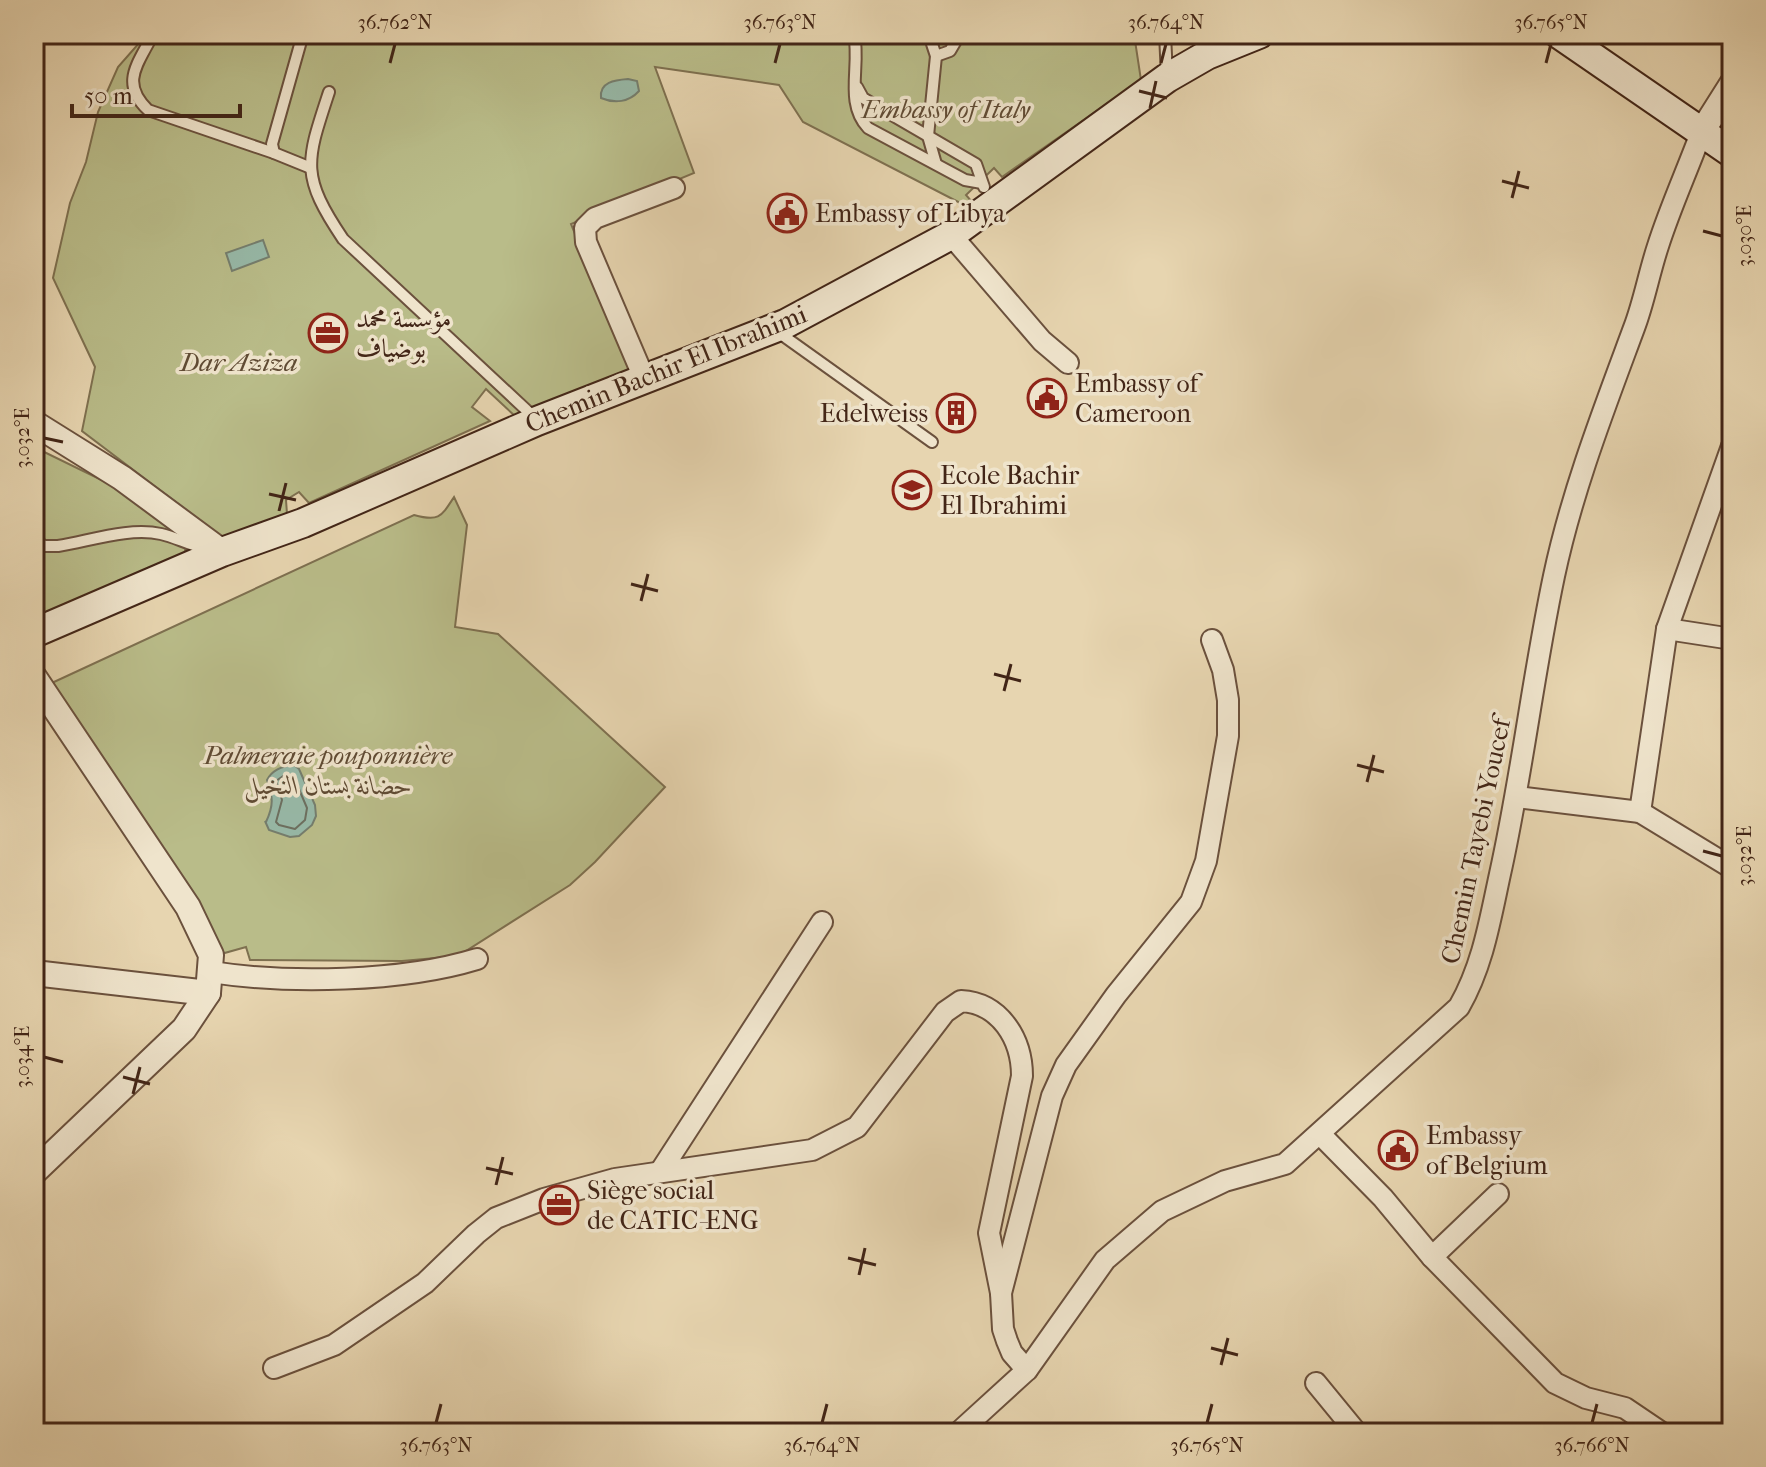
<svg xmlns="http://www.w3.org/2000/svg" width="1766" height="1467" font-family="'IM FELL French Canon',Amiri,serif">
<rect width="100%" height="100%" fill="#e7d5b0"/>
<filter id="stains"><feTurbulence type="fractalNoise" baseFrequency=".0025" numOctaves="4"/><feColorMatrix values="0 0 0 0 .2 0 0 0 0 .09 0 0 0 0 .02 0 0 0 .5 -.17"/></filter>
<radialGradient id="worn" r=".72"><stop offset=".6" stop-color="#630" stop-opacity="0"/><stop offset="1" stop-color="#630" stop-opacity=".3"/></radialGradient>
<g fill="#b9bc89" stroke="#7e7050" stroke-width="2">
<path d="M147,34H1134L1141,80L1002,177L994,168L966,195L973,203L968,207L803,122L779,85L655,67L694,173L571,224L632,374L516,417L486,389L472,407L490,421L309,503L299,492L286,500L287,514L227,541L82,431L95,367L53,278L70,203L86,162L98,112L118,67Z"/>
<path d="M34,447L114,486L188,534L184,557L34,623Z"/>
<path d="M454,497L467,525L455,627L498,634L665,787L595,862L570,885L458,956L402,961L250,960L246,947L221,954L41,688L414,515C439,522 441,517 454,497Z"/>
</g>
<g fill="#97b9a8" stroke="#757e6e" stroke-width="2">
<path d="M628,79L637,81L639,91C629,102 615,104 601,98C599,82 615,80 628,79Z"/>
<path d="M263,240L269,257L232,271L226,253Z"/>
<path d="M294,765L299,769L315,805L316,816L312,825L299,836L290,837L269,830L265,821L266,822C274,805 273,797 267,780C272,770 282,766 294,765Z"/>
</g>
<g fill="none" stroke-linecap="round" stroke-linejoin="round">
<path stroke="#6c6f60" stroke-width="2" d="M286,774L293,775L307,808L305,820L295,829L279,825L276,822L282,800L276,781Z"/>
<defs>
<g id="service">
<path d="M153,34C139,63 119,82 148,110L274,153"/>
<path d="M303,34L272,144L274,153L311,168"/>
<path d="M854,34C861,65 844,103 868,128L965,180L982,183"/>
<path d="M936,34L932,44L936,56L950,51L960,34"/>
<path d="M1165,34L1167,76"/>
<path d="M936,56L928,136L936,164"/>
<path d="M857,87L863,98L873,104L976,164L984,187"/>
<path d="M329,92C306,162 300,175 343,239L536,419"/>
<path d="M778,332L932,442"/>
<path d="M34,541L45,546H58C90,541 129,527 161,534C175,537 189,545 204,548"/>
</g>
<g id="minor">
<path d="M951,235L1042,341L1068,363"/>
<path d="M644,378L586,242L585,228L595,218L674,188"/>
<path d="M1667,629L1732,639"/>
<path d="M1517,797L1640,812L1732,868"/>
<path d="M1640,812L1667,629L1732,446"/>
<path d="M211,972C288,984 402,982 477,959"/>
<path d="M1320,1134L1383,1198L1432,1257L1555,1383L1586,1398L1625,1408L1662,1433"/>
<path d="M660,1172L822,922"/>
<path d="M1432,1257L1498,1194"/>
<path d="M274,1368L334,1345L425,1283L476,1234L496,1218L544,1199L615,1179L812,1150L857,1127L945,1012L961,1001C1000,1003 1022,1039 1022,1076L989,1233L1001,1293"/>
<path d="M1027,1370L1012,1353L1007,1341L1003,1329L1001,1293L1052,1096L1066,1065L1116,995L1191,902L1206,861L1228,736V700L1223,670L1212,640"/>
<path d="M1316,1383L1357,1433"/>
<path d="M958,1433L1027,1370L1105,1260L1162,1211L1225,1181L1285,1164L1459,1007C1483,965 1490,920 1500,874C1522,775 1533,675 1554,576C1572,491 1604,409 1634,328C1644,302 1649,273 1658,246C1670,208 1687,171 1701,133"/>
</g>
<g id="tertiary">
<path d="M1701,133L1732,84"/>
<path d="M34,423L122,478L222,552"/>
<path d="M34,677L188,907L211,955L208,993L184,1029L34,1172"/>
<path d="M34,973L208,993"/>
</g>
<g id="secondary">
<path d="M1559,34L1732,153"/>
<path d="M34,633L222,552L303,523L537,421L785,324L951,235L1167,78L1207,55L1259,34"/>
</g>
</defs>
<use href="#service" stroke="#6b513d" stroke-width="14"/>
<use href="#minor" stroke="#6b513d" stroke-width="24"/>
<use href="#tertiary" stroke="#6b513d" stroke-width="28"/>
<use href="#secondary" stroke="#422517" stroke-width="32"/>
<use href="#service" stroke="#efe4cc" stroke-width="10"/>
<use href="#minor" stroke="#efe4cc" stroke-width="20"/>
<use href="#tertiary" stroke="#efe4cc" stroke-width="24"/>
<use href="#secondary" stroke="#efe4cc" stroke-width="28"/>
</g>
<path fill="none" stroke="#422517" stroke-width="3" d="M390,63L395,44M775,63L780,44M1161,63L1166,44M1546,63L1551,44M1139,91L1167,98M1150,108L1156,81M1502,181L1529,188M1512,198L1519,171M1703,231L1722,236M44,438L63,442M269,494L296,500M279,511L286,483M631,584L658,591M641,601L648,574M994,674L1021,681M1004,691L1011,664M1357,765L1384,772M1367,782L1374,755M1703,851L1722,856M44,1057L63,1062M123,1077L150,1084M133,1094L140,1067M486,1168L513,1174M496,1185L503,1157M848,1258L876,1265M859,1275L865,1248M1211,1348L1238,1355M1221,1365L1228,1338M436,1423L441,1404M822,1423L827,1404M1207,1423L1212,1404M1592,1423L1597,1404"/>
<defs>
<symbol id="civic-ring" viewBox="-11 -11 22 22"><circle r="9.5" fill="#efe4cc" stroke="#8f2418" stroke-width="1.5"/><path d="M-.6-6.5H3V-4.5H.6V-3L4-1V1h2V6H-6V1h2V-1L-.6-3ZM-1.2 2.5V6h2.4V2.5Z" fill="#8f2418"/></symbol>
<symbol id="office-ring" viewBox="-11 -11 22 22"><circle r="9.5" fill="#efe4cc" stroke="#8f2418" stroke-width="1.5"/><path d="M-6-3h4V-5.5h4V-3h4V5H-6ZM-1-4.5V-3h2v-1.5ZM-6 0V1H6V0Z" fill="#8f2418"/></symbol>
<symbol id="building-ring" viewBox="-11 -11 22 22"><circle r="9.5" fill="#efe4cc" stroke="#8f2418" stroke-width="1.5"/><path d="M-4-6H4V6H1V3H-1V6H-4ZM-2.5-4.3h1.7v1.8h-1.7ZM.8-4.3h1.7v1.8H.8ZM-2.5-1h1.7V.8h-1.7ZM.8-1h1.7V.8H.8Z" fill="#8f2418"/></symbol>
<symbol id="school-ring" viewBox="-11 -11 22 22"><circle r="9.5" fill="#efe4cc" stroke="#8f2418" stroke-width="1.5"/><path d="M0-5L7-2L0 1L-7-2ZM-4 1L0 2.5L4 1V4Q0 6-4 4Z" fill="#8f2418"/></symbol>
</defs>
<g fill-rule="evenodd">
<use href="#civic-ring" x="765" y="191" width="44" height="44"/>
<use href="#office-ring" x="306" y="311" width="44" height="44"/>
<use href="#civic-ring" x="1025" y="376" width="44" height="44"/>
<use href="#building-ring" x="934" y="391" width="44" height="44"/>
<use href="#school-ring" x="890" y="468" width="44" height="44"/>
<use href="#civic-ring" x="1376" y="1128" width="44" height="44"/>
<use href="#office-ring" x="537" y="1183" width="44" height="44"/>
</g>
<g text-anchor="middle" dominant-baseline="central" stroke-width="7" stroke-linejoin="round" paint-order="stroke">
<g font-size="26" font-style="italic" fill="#604b34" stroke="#efe4cc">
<text x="946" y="109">Embassy of Italy</text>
<text x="239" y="362">Dar Aziza</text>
<text x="328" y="755">Palmeraie pouponnière<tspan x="328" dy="30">حضانة بستان النخيل</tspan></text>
</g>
<g font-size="26" fill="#422517" stroke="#efe4cc" text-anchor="start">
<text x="815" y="213">Embassy of Libya</text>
<text x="356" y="318">مؤسسة محمد<tspan x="356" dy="30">بوضياف</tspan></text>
<text x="1075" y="383">Embassy of<tspan x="1075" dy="30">Cameroon</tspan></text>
<text x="928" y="413" text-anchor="end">Edelweiss</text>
<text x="940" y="475">Ecole Bachir<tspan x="940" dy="30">El Ibrahimi</tspan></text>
<text x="1426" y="1135">Embassy<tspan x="1426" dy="30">of Belgium</tspan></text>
<text x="587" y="1190">Siège social<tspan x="587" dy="30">de CATIC-ENG</tspan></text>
</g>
<g font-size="26" fill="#422517" stroke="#efe4cc">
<text transform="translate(666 369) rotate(-22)">Chemin Bachir El Ibrahimi</text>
<text transform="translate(1476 841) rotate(-78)">Chemin Tayebi Youcef</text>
</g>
</g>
<rect width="1766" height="1467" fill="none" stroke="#e7d5b0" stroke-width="88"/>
<path d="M72 104v12h168v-12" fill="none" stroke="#422517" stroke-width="4"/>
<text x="84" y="104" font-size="24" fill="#422517" stroke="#efe4cc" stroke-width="6" paint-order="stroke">50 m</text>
<rect x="44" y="44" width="1678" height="1379" fill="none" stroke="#422517" stroke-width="3"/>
<g font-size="20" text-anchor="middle" fill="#422517">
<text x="395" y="29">36.762°N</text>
<text x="780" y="29">36.763°N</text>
<text x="1166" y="29">36.764°N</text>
<text x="1551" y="29">36.765°N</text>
<text transform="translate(1744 236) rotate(-90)" y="7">3.030°E</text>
<text transform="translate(22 438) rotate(-90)" y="7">3.032°E</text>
<text transform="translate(1744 856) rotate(-90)" y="7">3.032°E</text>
<text transform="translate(22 1057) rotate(-90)" y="7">3.034°E</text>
<text x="436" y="1452">36.763°N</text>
<text x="822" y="1452">36.764°N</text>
<text x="1207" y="1452">36.765°N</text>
<text x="1592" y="1452">36.766°N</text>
</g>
<rect width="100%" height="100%" filter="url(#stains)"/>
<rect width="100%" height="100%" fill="url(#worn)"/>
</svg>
